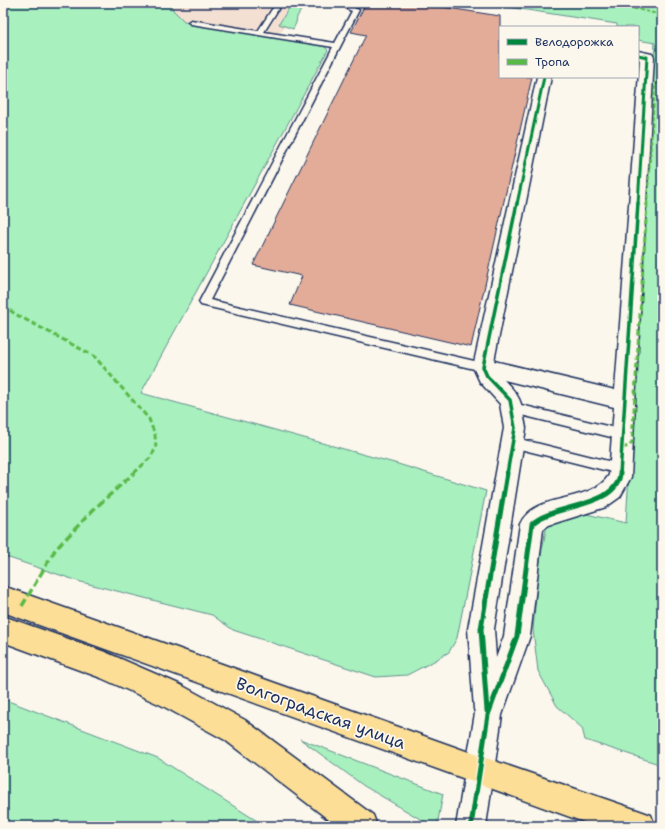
<svg xmlns="http://www.w3.org/2000/svg" width="665" height="829" font-family="'Shantell Sans',sans-serif">
<rect width="100%" height="100%" fill="#fbf7ec"/>
<filter id="ink" filterUnits="userSpaceOnUse"><feTurbulence type="fractalNoise" baseFrequency=".025" numOctaves="2"/><feDisplacementMap in="SourceGraphic" scale="8" xChannelSelector="R" yChannelSelector="G"/><feConvolveMatrix kernelMatrix="1 2 1 2 8 2 1 2 1" color-interpolation-filters="sRGB"/></filter>
<g filter="url(#ink)">
<path fill="#f4e0d3" d="M173,3H299L269,52L150,32Z"/>
<g fill="#a8f0be" stroke="#62908e">
<path d="M3,3H170L173,10L184,21L323,45L328,50L141,393L398,464L486,491L457,638L449,652L434,661L407,675L376,677L233,630L212,615L81,582L3,556Z"/>
<path d="M292,3H305L297,17L296,23L293,29L279,24Z"/>
<path d="M482,3H662V765L585,740L582,728L557,706L538,671L533,630L538,572L548,518L573,511L626,523L655,43L638,40V27H617V24Z"/>
<path d="M3,699L158,758L265,826H3Z"/>
<path d="M300,739L443,794L437,826H432L364,786Z"/>
</g>
<path fill="#e3ac99" stroke="#1b2f5e" d="M366,3H416L500,16V77H532L471,347L290,305L302,276L253,265L366,35L351,32Z"/>
<g fill="none" stroke-linecap="round" stroke-linejoin="round">
<defs>
<g id="service">
<path d="M276,3H282L264,32L335,43L352,11L347,9L350,3H356L354,8L359,10L210,300L483,363L487,364L488,367L487,370L483,371L201,305L199,302L333,47L191,24L188,22L191,20L258,31Z"/>
<path d="M513,403L623,430L627,431L629,435L627,439L623,440L513,413L509,411L508,408L509,405Z"/>
<path d="M512,437L624,465L626,469L624,473L620,474L508,446L506,442L508,438Z"/>
</g>
<path id="minor" d="M638,51L652,54L654,57L631,477L620,497L606,507L549,525L543,529L530,636L502,715L486,826H456L475,713L474,709L468,629L504,428L500,404L480,382L473,367L537,77H551L494,361L615,390L640,60L638,59ZM504,380L614,407L609,475C590,505 535,491 520,524L504,636L496,658L494,629L526,428C521,403 523,399 504,380Z"/>
<g id="primary">
<path d="M3,586L480,756L640,811L651,815L655,826H595L3,612Z"/>
<path d="M3,616L105,652L181,685L245,720L373,815L377,826H337L225,740L161,705L101,678L3,642Z"/>
</g>
</defs>
<use href="#service" stroke="#1b2f5e" stroke-width="3"/>
<use href="#minor" stroke="#1b2f5e" stroke-width="3"/>
<use href="#primary" stroke="#1b2f5e" stroke-width="3"/>
<use href="#service" fill="#fbf7ec" fill-rule="evenodd"/>
<use href="#minor" fill="#fbf7ec" fill-rule="evenodd"/>
<use href="#primary" fill="#fcde96" fill-rule="evenodd"/>
<g stroke="#58b947" stroke-width="2" stroke-dasharray="4 2" stroke-linecap="butt">
<path d="M610,3L662,15"/>
<path d="M3,7L8,3"/>
<path d="M647,204L655,85L662,80"/>
</g>
<g stroke="#58b947" stroke-width="3" stroke-dasharray="5.5 3" stroke-linecap="butt">
<path d="M3,305L15,314L94,356L149,419L155,435L156,448L150,458L133,474"/>
<path d="M622,448L629,446L632,442L647,203"/>
</g>
<path stroke="#58b947" stroke-width="3.5" stroke-dasharray="8 3.5" stroke-linecap="butt" d="M22,606L55,550L93,510L134,473"/>
<defs>
<g id="cycleway-far2">
<path d="M517,204L544,77"/>
<path d="M638,204L647,57L638,55"/>
</g>
<g id="cycleway-far1">
<path d="M507,474L515,428L510,400L487,376L483,367L517,203"/>
<path d="M620,474L638,203"/>
</g>
<g id="cycleway">
<path d="M487,711L481,629L507,473"/>
<path d="M471,826L488,715L517,636L532,524C552,504 618,508 620,473"/>
</g>
</defs>
<use href="#cycleway-far2" stroke="#fbf7ec" stroke-width="4.5"/>
<use href="#cycleway-far1" stroke="#fbf7ec" stroke-width="6"/>
<use href="#cycleway" stroke="#fbf7ec" stroke-width="8"/>
<use href="#cycleway-far2" stroke="#00873e" stroke-width="3"/>
<use href="#cycleway-far1" stroke="#00873e" stroke-width="3.5"/>
<use href="#cycleway" stroke="#00873e" stroke-width="5"/>
</g>
</g>
<g text-anchor="middle" dominant-baseline="central" stroke-width="3.5" stroke-linejoin="round" paint-order="stroke">
<g font-size="17" fill="#1b2f5e" stroke="#fbf7ec">
<text transform="translate(321 713) rotate(20)">Волгоградская улица</text>
</g>
</g>
<rect width="665" height="829" fill="none" stroke="#fbf7ec" stroke-width="16"/>
<rect x="8" y="8" width="649" height="813" fill="none" stroke="#1b2f5e" stroke-width="1.5" filter="url(#ink)"/>
<rect x="499" y="26" width="140" height="52" fill="#fbf7ec" stroke="#a1a7b3"/>
<rect x="507" y="39" width="20" height="6" fill="#00873e" stroke="#a1a7b3"/>
<text x="535" y="46" font-size="12" fill="#1b2f5e">Велодорожка</text>
<rect x="507" y="59" width="20" height="6" fill="#58b947" stroke="#a1a7b3"/>
<text x="535" y="66" font-size="12" fill="#1b2f5e">Тропа</text>
</svg>
